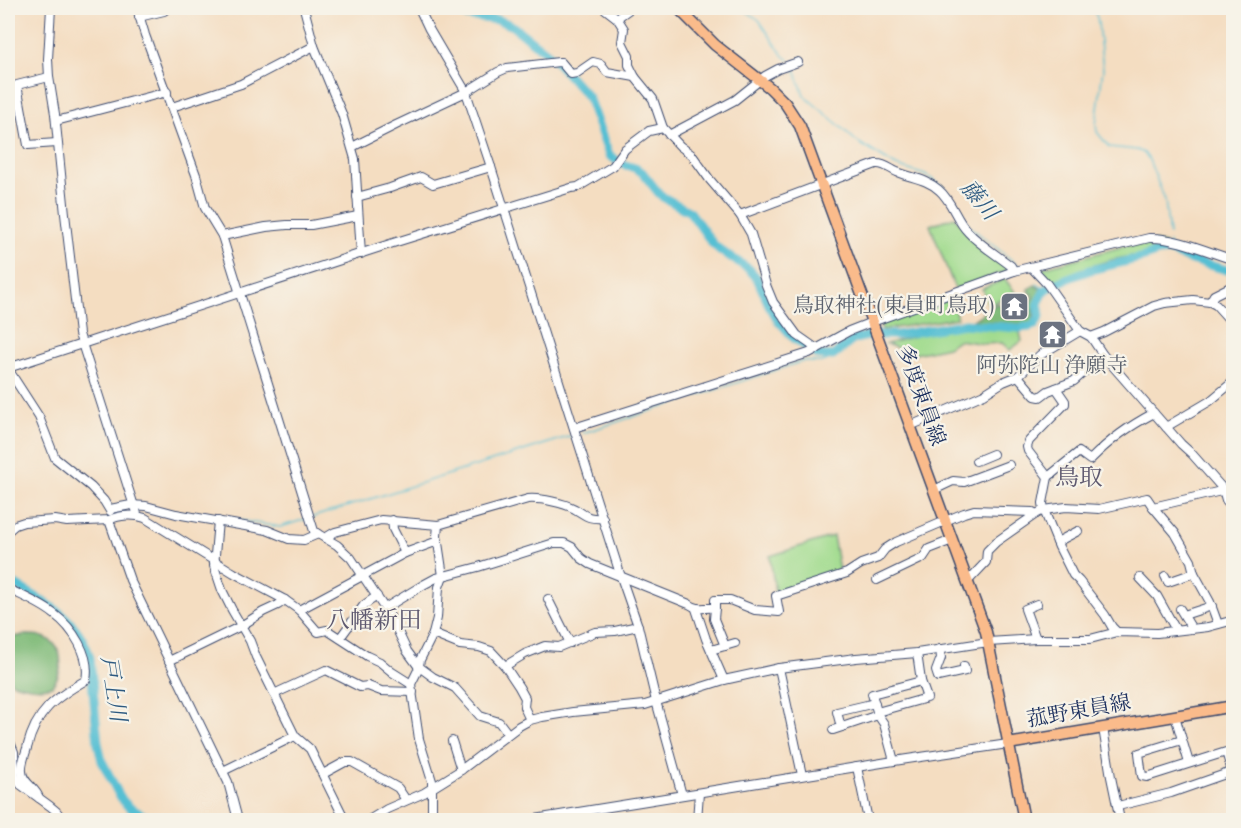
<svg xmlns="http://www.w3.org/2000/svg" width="1241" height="828" font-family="Vollkorn,'Noto Serif JP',serif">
<rect width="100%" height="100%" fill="#f7f3e8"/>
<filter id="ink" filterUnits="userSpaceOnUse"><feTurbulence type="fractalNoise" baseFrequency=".0167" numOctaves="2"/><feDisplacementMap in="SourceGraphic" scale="12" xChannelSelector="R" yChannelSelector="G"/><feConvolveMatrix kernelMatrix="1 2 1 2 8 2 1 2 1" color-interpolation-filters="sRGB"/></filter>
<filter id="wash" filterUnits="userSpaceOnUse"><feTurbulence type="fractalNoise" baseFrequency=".008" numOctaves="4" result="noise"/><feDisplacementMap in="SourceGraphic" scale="24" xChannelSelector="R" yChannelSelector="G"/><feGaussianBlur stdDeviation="1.35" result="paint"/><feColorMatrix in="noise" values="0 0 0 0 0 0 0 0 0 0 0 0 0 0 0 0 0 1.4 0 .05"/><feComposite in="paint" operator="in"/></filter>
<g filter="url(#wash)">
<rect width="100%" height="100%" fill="#f4ddc1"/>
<g fill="#a1db8e" stroke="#5e8576" stroke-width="1.5">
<path d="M954,217L1010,270L955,289L930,225Z"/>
<path d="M1156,242L1165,244V249L1159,248L1143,254L1111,260L1082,269L1052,283L1038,269L1125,246Z"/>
<path d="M1005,279L1018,296L999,300L989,306L982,289Z"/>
<path d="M951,299L957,318L882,330L879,319Z"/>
<path d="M959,324L1019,328L1022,341L1010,350L1002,343L985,344L958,340L948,347L915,354L886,344Z"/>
<path d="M833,536L839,570L775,593L770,556Z"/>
</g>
<g fill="#80bb79" stroke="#4e756c" stroke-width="1.5">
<path d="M1035,285L1043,290L1035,305L1033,325L972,321L998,303L1008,314L1021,312L1033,297L1028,289Z"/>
<path d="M26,635C30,635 36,635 40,636C65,643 65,669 52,686C38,690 25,686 12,683L8,676V641L12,637Z"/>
</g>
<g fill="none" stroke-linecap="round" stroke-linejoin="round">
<g stroke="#56bfd3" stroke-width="1.5">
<path d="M742,8L759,20L782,54L789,60"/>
<path d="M1092,8L1097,17L1098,23L1103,69L1096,125L1097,132L1109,147L1137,150L1144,153L1149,160L1165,200L1169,235"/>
<path d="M794,67L804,95L808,99L840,126L856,141L896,166L925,175L938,183L949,194L969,226L1019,266"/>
<path d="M1169,251V243"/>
<path d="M1037,284L1045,290"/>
<path d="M583,433L803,361C814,362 824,365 833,356"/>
<path d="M313,517L571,436"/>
<path d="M225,518L280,527L306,519"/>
</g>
<g stroke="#56bfd3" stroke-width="9">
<path d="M454,8L467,16L498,20L511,25L551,56L588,97L609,155L622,164L635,168L642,172L661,196L690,212L713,244L721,251L749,269L757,278L769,305L778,320L794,338L818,355L833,356L854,339L872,335H898L964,324L1019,328L1029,327L1035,325L1040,316L1038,303L1045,290L1066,279L1090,270L1144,257L1158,252L1169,251L1191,260L1234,272"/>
<path d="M8,581C43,601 78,615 90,658L98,743L102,761L117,791L123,801L130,808L152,820"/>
</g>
</g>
</g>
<g filter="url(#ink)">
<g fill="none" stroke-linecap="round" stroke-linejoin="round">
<defs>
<g id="minor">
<path d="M51,8L48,59L49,77L55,114L65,214L79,334L133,503L136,509L137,515"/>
<path d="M137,8L145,35L196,175L205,208L222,236L314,531L318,534L337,545L351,558L393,621L407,651L418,666L433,677L455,688L480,716L499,722L508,734"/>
<path d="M304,8L314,46L342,114L355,159L361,254"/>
<path d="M419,8L429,29L466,92L491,167L621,577L638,626L656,701L682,795"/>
<path d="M604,8L617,18"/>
<path d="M631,8L617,18L624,29L622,42L629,56V65L635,77"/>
<path d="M139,17L164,11L167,8"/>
<path d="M49,77L17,85L28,145L57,143"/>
<path d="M172,107L241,84L314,46"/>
<path d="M56,121L167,92"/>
<path d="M669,135L735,100L765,76L778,69L798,62"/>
<path d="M352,147L396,125L466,92L498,72L507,68L559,62H561L571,74L577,73L593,62L601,64L607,72L635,77L653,99L663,128"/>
<path d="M357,197L390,188L421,177L433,184L491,167"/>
<path d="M740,215L751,234L766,285L773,302L797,335L817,349"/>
<path d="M222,236L266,227L287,225H311L358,216"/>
<path d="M1031,267L1047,284L1080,331L1091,337L1103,355L1181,444L1192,454L1223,489L1226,500L1234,509"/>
<path d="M1210,302L1214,295L1234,285"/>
<path d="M1091,337L1104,332L1154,306L1165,303L1193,300L1210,302L1216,305L1234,325"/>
<path d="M8,368L393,243L571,188L578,187L613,166L625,149L649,131L663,128L680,146L692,155L710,180L740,215L876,164C884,163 890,169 897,172C912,178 927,179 939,190C952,201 956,220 968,232C980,245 997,255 1011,266L1014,271"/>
<path d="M8,369L39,417L55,458L91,487L104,501L110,511"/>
<path d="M1018,376L1035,396L1040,397L1048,391L1074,381L1103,355"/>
<path d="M1056,388L1065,401V404L1029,441L1027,447L1028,451L1048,477L1043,503L1044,510L1059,547L1073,575L1079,581L1105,615L1112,627L1117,632"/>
<path d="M910,426L984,394L1003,382L1018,376L1040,355L1080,331"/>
<path d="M1166,427L1210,401L1234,381"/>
<path d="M574,428L809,353L849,331L872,322L1014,271L1149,238C1175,237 1208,252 1234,260"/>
<path d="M976,461L993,454"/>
<path d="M1048,477L1079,452L1090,460C1111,439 1128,427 1154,413"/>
<path d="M934,490L953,481L964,482L1009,465"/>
<path d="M1153,507L1175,533L1191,561L1194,573L1210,602L1218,624"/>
<path d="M110,509L131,505L146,506L176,514L267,530L289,539L304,540L318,534"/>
<path d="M109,520L130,580L228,782L238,820"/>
<path d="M392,520L393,529L405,553"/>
<path d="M218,521L214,566L222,590L232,610L250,641L256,657L295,736L310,749L345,820"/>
<path d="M8,531L15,525L24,522L55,520L67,522L109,520C119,515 134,514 145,518L234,573L285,600L299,610L318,632L327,630L367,656L380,662L392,672L411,684"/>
<path d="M325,538L335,532L381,520L438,525L528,499C541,498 564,503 575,509C587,516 587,519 603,518"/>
<path d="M1057,542L1078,531"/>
<path d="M1165,576L1168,582L1194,573"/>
<path d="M1140,578L1157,596L1176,630"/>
<path d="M877,580L923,558L929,549L952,540"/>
<path d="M968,581L986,562L987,551L996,542L1036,514L1044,510L1066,507L1099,509L1147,498L1153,507L1234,488"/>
<path d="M8,589C23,596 40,603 54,614C73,628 91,656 86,680C55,698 36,711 27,748C25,755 21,764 22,771C22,783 36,787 39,798"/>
<path d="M548,599L570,643"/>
<path d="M385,608L423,585L436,578L478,567L554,543H564L572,547L581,558L590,564L689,604C699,611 703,607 715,608V600H730L755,610L779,612L776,596L847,573L861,564L878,558L885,549L896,542L964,513L974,510L1033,512L1036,514"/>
<path d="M715,608L714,619L725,646"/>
<path d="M696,609L706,639L724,680"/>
<path d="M1180,609L1192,629"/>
<path d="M299,610L405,553L438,541"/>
<path d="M1184,615L1212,606"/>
<path d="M433,634L460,645L479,647L491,651L505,666L519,687L525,698L524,707L530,720"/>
<path d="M340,638L364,605L377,596"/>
<path d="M1036,639L1025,609L1037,604"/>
<path d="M940,649L941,658L936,671L938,677L965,671L964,666"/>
<path d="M711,650L735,643"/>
<path d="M169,661L241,626L263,612L278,605L285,600"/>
<path d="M505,666L525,654L545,646L559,647L595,632L615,631L638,626"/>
<path d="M779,668L802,775"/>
<path d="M274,694L326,670L360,687L368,686L381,691L413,692"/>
<path d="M877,712L927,698L921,681"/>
<path d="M1175,716L1189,763"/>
<path d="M841,727L837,712L875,703"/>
<path d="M1103,728L1111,777L1120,820"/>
<path d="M833,730L878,715"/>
<path d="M8,737L14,752L15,777L21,785L50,806L56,811L63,820"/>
<path d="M1182,740L1139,753L1142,776L1147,777L1226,752L1232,771"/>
<path d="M452,741L461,770"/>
<path d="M894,761L884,724L878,715L872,694L921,681L917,653"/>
<path d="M857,767L868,820"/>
<path d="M223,771L295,736"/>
<path d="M323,774L345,762H352L398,788L406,800"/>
<path d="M1118,806L1171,793L1234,771"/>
<path d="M369,820L387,809L424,793L461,770L519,726L530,720L542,717L573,712L645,705L724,680L779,668L856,658L917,653L988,642L1036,639H1090L1117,632L1157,633L1208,627L1234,620"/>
<path d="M432,820V781L419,739L411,684L418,670L420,660L433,634L437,618L439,587L443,576L437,536L438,525"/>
<path d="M529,820L894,761L1008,744"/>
<path d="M697,820L699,793"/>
<path d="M1233,820H1234"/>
</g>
<g id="major">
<path d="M678,8L715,45L770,88L785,103L800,126L986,632L1024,820"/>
<path d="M1008,744L1234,706"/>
</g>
</defs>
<use href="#minor" stroke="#3c496d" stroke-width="10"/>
<use href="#major" stroke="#3c496d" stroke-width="13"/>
<use href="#minor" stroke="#fff" stroke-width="8"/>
<use href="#major" stroke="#fabb8b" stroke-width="10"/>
</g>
</g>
<defs>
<symbol id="temple-square" viewBox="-11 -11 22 22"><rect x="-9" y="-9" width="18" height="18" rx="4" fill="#6b7280" stroke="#f7f3e8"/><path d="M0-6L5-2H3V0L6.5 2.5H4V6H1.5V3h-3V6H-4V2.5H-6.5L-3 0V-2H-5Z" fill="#fff"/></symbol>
</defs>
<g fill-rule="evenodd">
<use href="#temple-square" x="998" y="290" width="33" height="33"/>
<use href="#temple-square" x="1036" y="318" width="33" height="33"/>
</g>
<g text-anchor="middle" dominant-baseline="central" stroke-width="4.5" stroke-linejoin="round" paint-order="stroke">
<g font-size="21" fill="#5b616d" stroke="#f7f3e8" text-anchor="end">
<text x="994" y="306">鳥取神社(東員町鳥取)</text>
<text x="1052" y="366" text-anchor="middle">阿弥陀山 浄願寺</text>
</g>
<g font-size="21" fill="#1b2f5e" stroke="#f7f3e8">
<text transform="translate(920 396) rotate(70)">多度東員線</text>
<text transform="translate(1079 712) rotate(-10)">菰野東員線</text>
</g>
<g font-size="22" font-style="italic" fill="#2d5a81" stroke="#f7f3e8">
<text transform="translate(978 201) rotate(50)">藤川</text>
<text transform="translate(112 689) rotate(81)">戸上川</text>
</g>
<g font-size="24" fill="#5e5970" stroke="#f7f3e8">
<text x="1079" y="479">鳥取</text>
<text x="374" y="622">八幡新田</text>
</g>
</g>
<rect width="1241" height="828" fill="none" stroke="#f7f3e8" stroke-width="30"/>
</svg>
